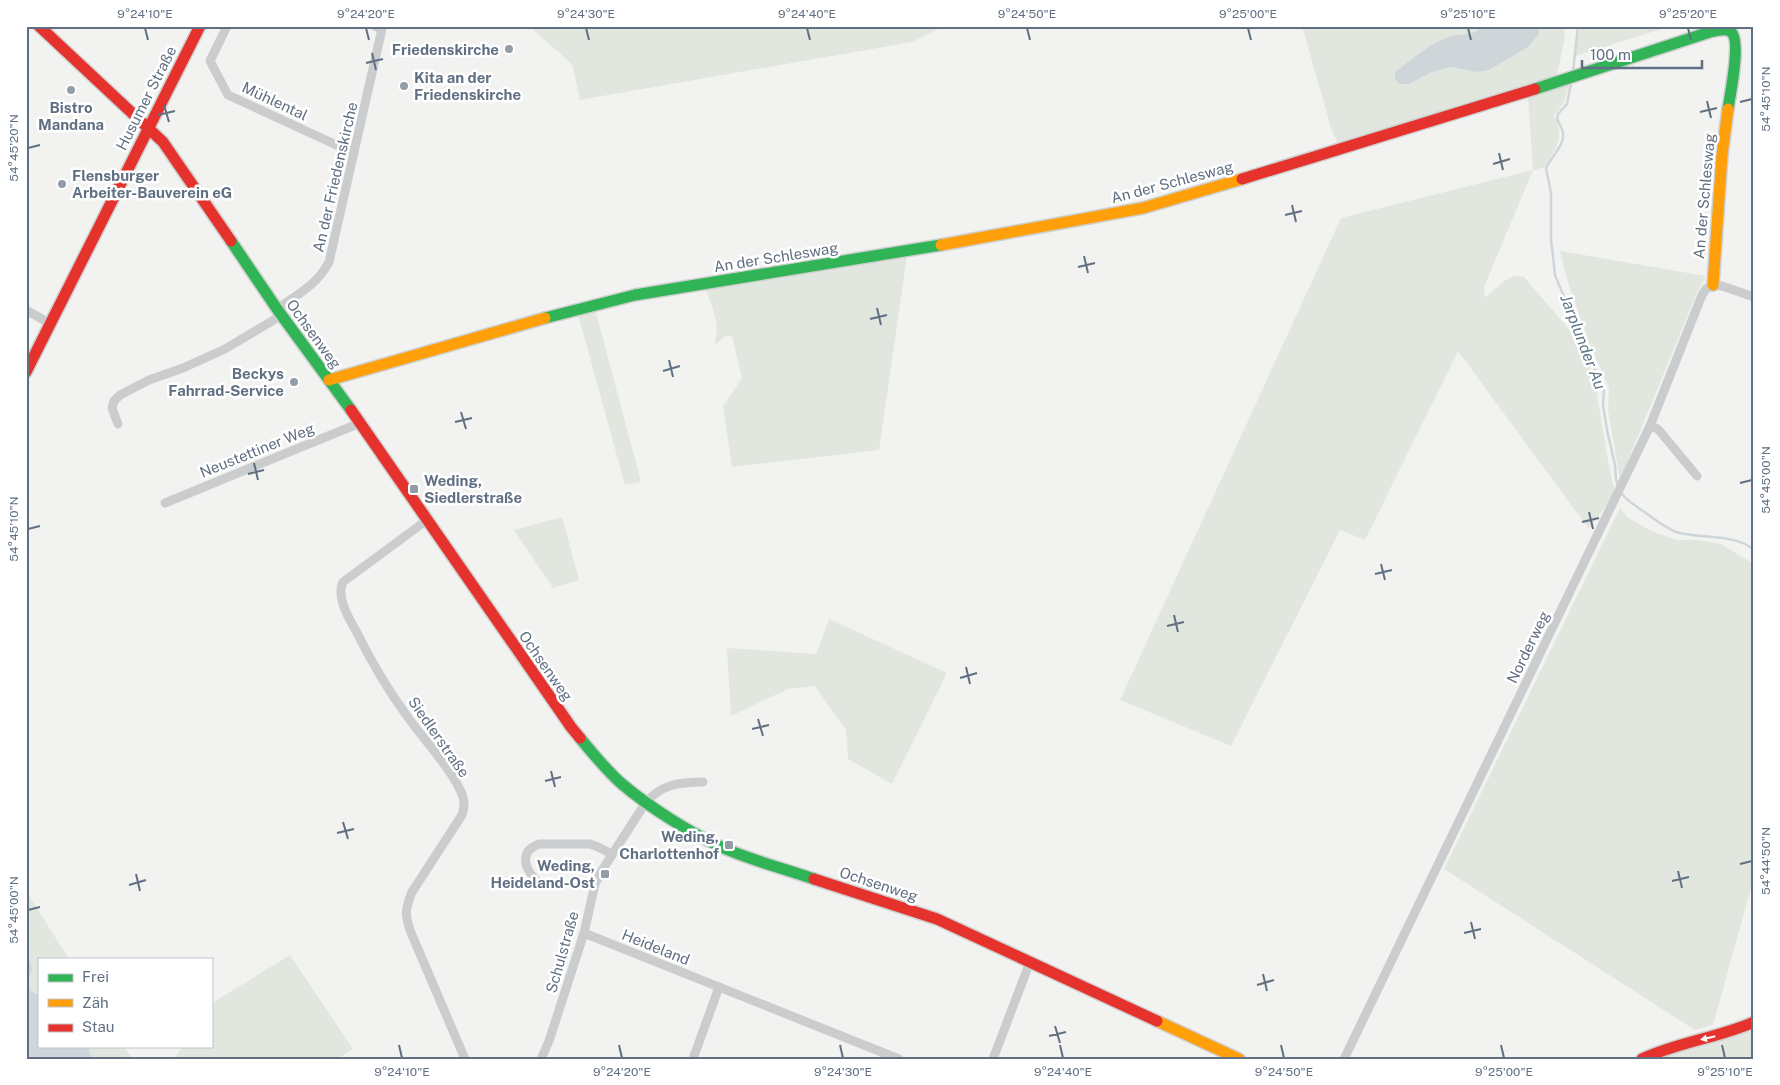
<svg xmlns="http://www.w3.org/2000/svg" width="1780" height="1085" font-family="'Public Sans',sans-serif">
<rect width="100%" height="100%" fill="#f2f3f0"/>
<g fill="#e1e6de">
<path d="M529,26H944L912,42L580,100L572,64Z"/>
<path d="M1302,26H1476L1479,30C1471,36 1461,33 1452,36C1431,42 1412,59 1395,72L1409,84L1430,73L1451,67L1476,72L1539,34L1540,26H1564L1565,36L1557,76L1341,143L1337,142L1332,131Z"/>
<path d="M1580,26H1671L1575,56Z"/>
<path d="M1569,84L1564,102L1554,116C1565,139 1556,147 1545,167L1533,170L1484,287L1485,298C1496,289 1509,272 1524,277L1574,335L1594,376L1609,467L1615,493L1589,529L1458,351L1365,540L1340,530L1231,746L1120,700L1341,218L1533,170L1528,97Z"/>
<path d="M1560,251L1706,276L1696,295L1620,480L1608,410L1609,388L1589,343L1566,276Z"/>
<path d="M907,256L879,450L732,467L723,406L742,378L732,336H725L714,346C721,323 713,310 705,288Z"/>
<path d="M595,309L640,478V482L625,485L578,314Z"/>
<path d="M1620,508L1627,517L1651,531L1677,540H1698L1721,544L1754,564V877L1713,1025L1695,1030L1444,869Z"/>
<path d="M562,517L579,580L553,588L514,530Z"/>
<path d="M829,619L947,673L892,784L848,759L846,730L815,686L788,689L731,716L727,648L816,654Z"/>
<path d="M26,891L69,959H39V995L30,991L27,983L32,969L27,953Z"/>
<path d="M290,955L353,1049L337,1059H174L183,1046H211V1006L214,1002Z"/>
<path d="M1754,1026V1059H1653Z"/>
<path d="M88,1046H124L132,1059H92Z"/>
</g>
<g fill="#cfd6da">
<path d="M1476,26H1540L1539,34L1528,47L1489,70L1476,72L1451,67L1430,73L1409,84H1399L1395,79V72C1412,59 1431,42 1452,36C1461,33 1471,36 1478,30Z"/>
<path d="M26,933L28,936L27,953L32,969L27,983L30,991L39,995V1046H88L92,1059H26Z"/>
</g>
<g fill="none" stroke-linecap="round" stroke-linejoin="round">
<g stroke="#cfd6da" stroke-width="2.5">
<path d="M1573,72L1578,26"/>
<path d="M1571,83L1567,104L1558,114L1557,119C1559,124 1563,129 1563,134C1565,144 1550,159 1546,168L1551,193V239L1555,275L1590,359L1604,388L1603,405L1607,430L1615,465L1616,479L1618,486"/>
<path d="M1620,491C1625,500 1636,506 1643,511C1653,518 1665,528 1676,532C1699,539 1735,533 1754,550"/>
</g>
<defs>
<g id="fast">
<path d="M1535,89L1710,32C1716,31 1724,28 1730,31C1742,38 1730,95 1728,109"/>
<path d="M231,241L277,309L351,410"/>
<path d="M545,318L635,295L941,245"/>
<path d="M580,738C593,754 606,770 622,784C649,807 693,835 726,849C754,861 785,869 814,879"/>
</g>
<g id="slow">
<path d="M941,245L1143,208L1242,179"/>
<path d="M1713,285L1722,155L1728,109"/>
<path d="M329,380L545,318"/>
<path d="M1157,1021L1239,1059"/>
</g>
<g id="jam">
<path d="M39,26L163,142L231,241"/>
<path d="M1242,179L1535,89"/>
<path d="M26,372L200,26"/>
<path d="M351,410L571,727L580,738"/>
<path d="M814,879L937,919L1157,1021"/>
<path d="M1642,1059C1678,1042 1718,1038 1754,1022"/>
</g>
</defs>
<use href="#fast" stroke="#ced0d0" stroke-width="14"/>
<use href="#slow" stroke="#ced0d0" stroke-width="14"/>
<use href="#jam" stroke="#ced0d0" stroke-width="14"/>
<g stroke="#cbcccd" stroke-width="9">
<path d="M227,26L210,61L228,95L343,148L354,151"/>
<path d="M277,309C298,294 317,285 329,262L382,29L375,26"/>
<path d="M26,310L51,324"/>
<path d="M118,424L112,408L114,401L120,395L149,380L183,368L225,349L282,315"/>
<path d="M1650,426L1658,429L1697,476"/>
<path d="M165,503L360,423"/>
<path d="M427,520L343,582C336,597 348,617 356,631C371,661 387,689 407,716C423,739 454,771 463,797C465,803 464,809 462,815L412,892C404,911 405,917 412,935L465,1059"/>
<path d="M536,880C523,867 520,851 539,844H590L598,847L612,854"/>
<path d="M584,933L899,1059"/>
<path d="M541,1059L549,1041L584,933L595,884L601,872L646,802C664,783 678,783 703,782"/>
<path d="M693,1059L719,987"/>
<path d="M993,1059L1030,962"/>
<path d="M1344,1059L1650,426L1702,295L1706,289L1713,285L1722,286L1754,297"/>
</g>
<use href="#fast" stroke="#30b455" stroke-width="11"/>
<use href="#slow" stroke="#ff9f0a" stroke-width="11"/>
<use href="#jam" stroke="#e5322d" stroke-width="11"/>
</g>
<defs><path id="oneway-solid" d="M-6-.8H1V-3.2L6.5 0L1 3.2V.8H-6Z" transform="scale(1.25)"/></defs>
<use fill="#fff" href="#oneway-solid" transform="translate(1708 1038) rotate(167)"/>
<path fill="none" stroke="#606f82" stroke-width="2" d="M145,28L148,40M366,28L369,40M586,28L589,40M807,28L810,40M1027,28L1030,40M1248,28L1251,40M1468,28L1471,40M1688,28L1691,40M372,53L376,70M366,63L383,59M1707,101L1711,118M1740,102L1752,99M164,105L169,122M1700,112L1717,108M158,115L175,111M28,148L40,145M1499,153L1503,170M1493,164L1510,159M1292,205L1296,222M1285,215L1302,211M1084,256L1088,273M1078,267L1095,263M877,308L881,325M870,319L887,315M669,360L673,377M663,371L680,366M461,412L466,429M455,422L472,418M254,463L258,480M248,474L264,470M1740,483L1752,480M1589,512L1593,529M1582,522L1599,518M28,529L40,526M1381,564L1385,580M1375,574L1392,570M1174,615L1178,632M1167,626L1184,622M966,667L970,684M960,678L977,673M758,719L763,736M752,729L769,725M551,771L555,787M545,781L561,777M343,822L348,839M337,833L354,829M1740,864L1752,861M1678,871L1682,888M136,874L140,891M1672,881L1689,877M129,885L146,880M28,910L40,907M1471,922L1475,939M1464,933L1481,929M1263,974L1267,991M1257,985L1274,980M1055,1026L1060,1043M1049,1036L1066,1032M399,1045L402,1058M619,1045L622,1058M840,1045L843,1058M1060,1045L1063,1058M1281,1045L1284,1058M1501,1045L1504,1058M1722,1045L1725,1058"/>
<g fill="#939da8" stroke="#fff" stroke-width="2">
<circle cx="509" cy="49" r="5"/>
<circle cx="404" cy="86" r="5"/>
<circle cx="71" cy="90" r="5"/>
<circle cx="62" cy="184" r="5"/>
<circle cx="294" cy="382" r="5"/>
<rect x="409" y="484" width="10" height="10" rx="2.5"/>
<rect x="724" y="840" width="10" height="10" rx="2.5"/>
<rect x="600" y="869" width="10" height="10" rx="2.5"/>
</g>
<g text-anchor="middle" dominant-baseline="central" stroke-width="5" stroke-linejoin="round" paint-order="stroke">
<g font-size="15" font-weight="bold" fill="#606f82" stroke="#fff" text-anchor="end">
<text x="499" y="49">Friedenskirche</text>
<text x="414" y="77" text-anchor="start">Kita an der<tspan x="414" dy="17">Friedenskirche</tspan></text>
<text x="71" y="107" text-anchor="middle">Bistro<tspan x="71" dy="17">Mandana</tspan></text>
<text x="72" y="175" text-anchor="start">Flensburger<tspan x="72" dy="17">Arbeiter-Bauverein eG</tspan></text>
<text x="284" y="373">Beckys<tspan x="284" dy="17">Fahrrad-Service</tspan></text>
<text x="424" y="480" text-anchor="start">Weding,<tspan x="424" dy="17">Siedlerstraße</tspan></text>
<text x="719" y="836">Weding,<tspan x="719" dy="17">Charlottenhof</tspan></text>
<text x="595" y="865">Weding,<tspan x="595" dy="17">Heideland-Ost</tspan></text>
</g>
<g font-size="15" fill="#606f82" stroke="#fff">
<text transform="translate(146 98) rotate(-63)">Husumer Straße</text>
<text transform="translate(275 101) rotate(25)">Mühlental</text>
<text transform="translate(335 177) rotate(-77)">An der Friedenskirche</text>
<text transform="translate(1172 182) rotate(-15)">An der Schleswag</text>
<text transform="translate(1704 196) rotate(-85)">An der Schleswag</text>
<text transform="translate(776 257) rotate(-9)">An der Schleswag</text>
<text transform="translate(314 334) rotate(54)">Ochsenweg</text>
<text transform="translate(257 450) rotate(-22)">Neustettiner Weg</text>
<text transform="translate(1528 647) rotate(-64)">Norderweg</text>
<text transform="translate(546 666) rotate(55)">Ochsenweg</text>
<text transform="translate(439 737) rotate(55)">Siedlerstraße</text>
<text transform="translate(879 884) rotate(18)">Ochsenweg</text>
<text transform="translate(656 947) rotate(22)">Heideland</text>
<text transform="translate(562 952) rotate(-74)">Schulstraße</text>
</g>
<g font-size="16" font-style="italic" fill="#607887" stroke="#fff">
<text transform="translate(1583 342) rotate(69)">Jarplunder Au</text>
</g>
</g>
<rect width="1780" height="1085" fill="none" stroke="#ffffff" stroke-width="55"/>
<rect x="38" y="958" width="175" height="90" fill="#ffffff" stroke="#bfc5cd"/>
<rect x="48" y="974" width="25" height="8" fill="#30b455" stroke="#bfc5cd"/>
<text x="82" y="982" font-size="15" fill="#606f82">Frei</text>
<rect x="48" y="999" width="25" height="8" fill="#ff9f0a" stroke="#bfc5cd"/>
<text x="82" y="1008" font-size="15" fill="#606f82">Zäh</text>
<rect x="48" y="1024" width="25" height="8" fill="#e5322d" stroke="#bfc5cd"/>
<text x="82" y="1032" font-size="15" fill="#606f82">Stau</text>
<path d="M1582 60v8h120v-8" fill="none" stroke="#606f82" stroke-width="2.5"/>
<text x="1590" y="60" font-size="15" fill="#606f82" stroke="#ffffff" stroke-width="4" paint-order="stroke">100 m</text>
<rect x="28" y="28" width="1724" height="1030" fill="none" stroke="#606f82" stroke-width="2"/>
<g font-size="12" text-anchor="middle" fill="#606f82">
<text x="145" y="18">9°24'10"E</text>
<text x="366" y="18">9°24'20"E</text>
<text x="586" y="18">9°24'30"E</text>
<text x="807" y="18">9°24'40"E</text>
<text x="1027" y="18">9°24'50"E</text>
<text x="1248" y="18">9°25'00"E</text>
<text x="1468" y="18">9°25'10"E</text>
<text x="1688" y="18">9°25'20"E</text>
<text transform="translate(1766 99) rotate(-90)" y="4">54°45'10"N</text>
<text transform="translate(14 148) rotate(-90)" y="4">54°45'20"N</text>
<text transform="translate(1766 480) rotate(-90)" y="4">54°45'00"N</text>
<text transform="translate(14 529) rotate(-90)" y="4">54°45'10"N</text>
<text transform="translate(1766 861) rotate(-90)" y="4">54°44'50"N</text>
<text transform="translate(14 910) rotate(-90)" y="4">54°45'00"N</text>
<text x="402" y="1076">9°24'10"E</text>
<text x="622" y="1076">9°24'20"E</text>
<text x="843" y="1076">9°24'30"E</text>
<text x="1063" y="1076">9°24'40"E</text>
<text x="1284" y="1076">9°24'50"E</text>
<text x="1504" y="1076">9°25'00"E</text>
<text x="1725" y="1076">9°25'10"E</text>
</g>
</svg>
